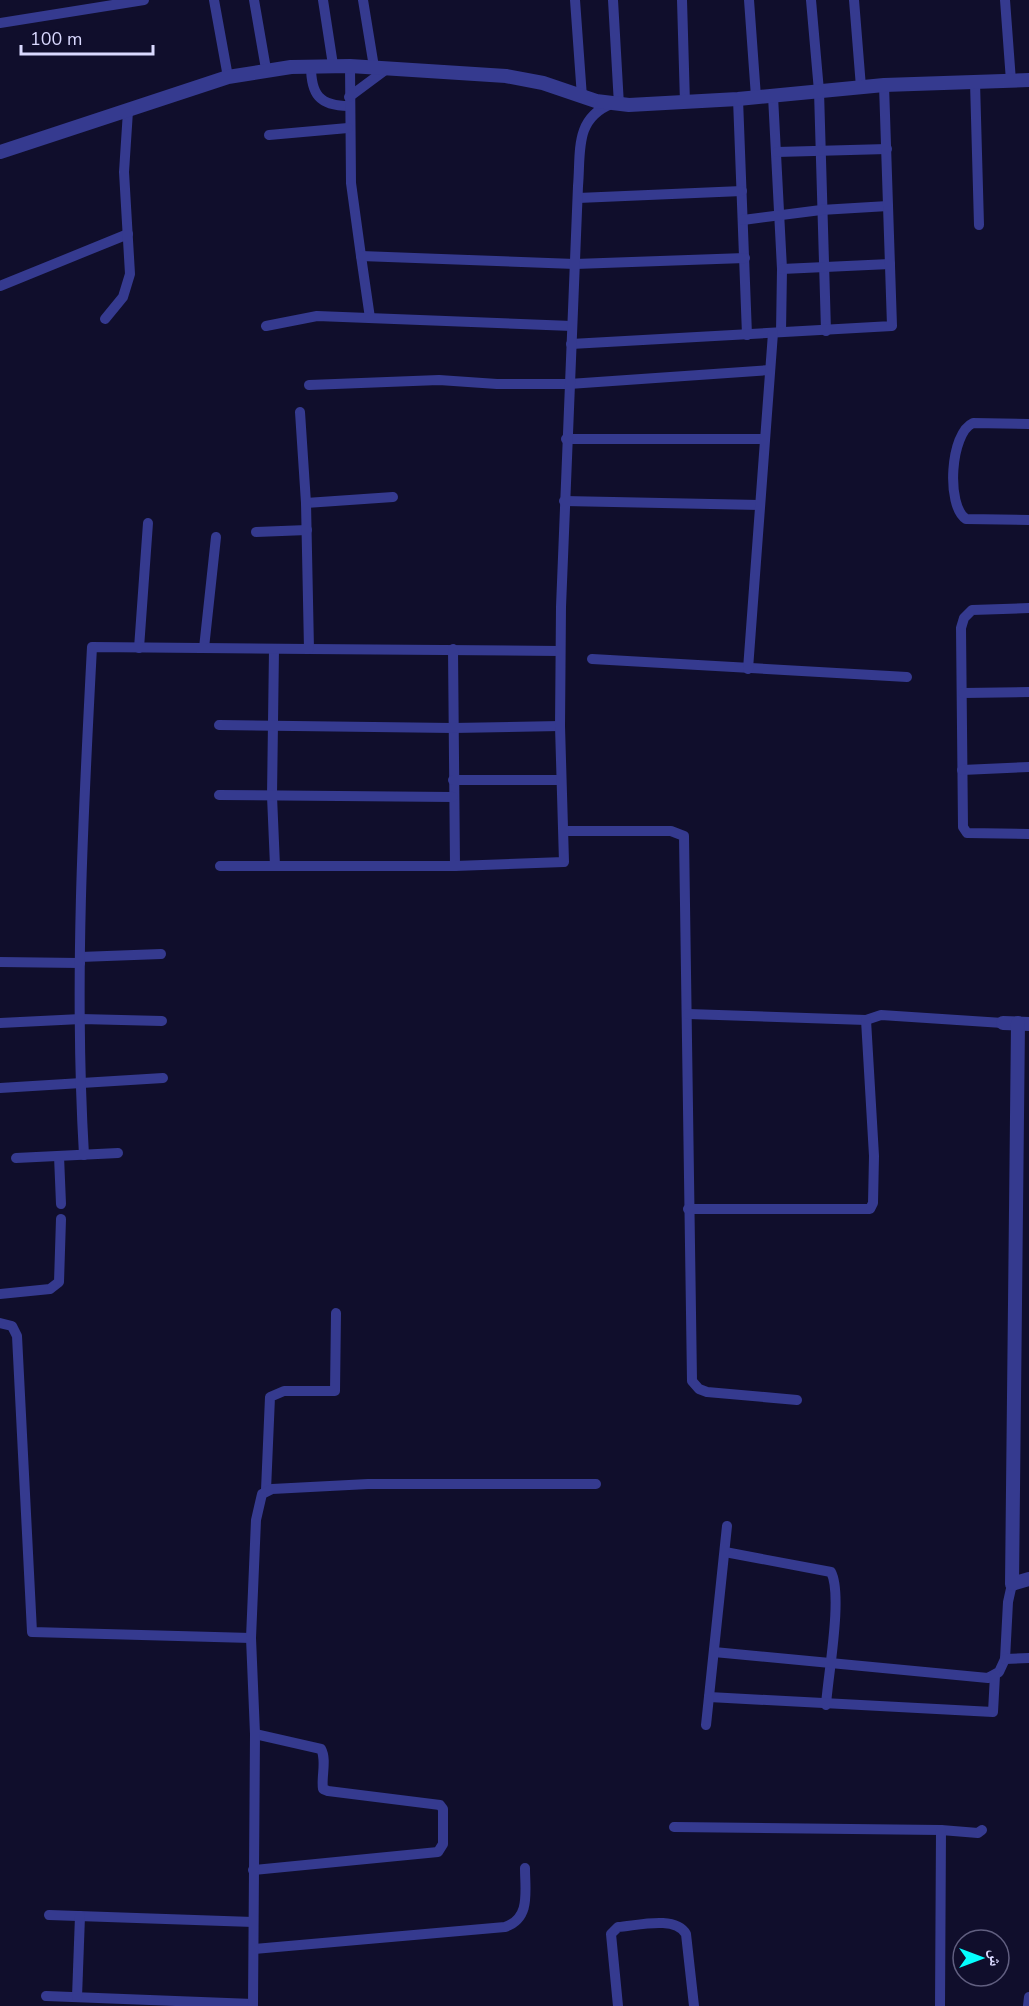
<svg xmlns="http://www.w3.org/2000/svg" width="1029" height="2006" font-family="'Nunito Sans','Noto Naskh Arabic',sans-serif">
<rect width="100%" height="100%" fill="#100e2c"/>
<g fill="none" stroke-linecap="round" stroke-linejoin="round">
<g stroke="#353a8f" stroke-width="10">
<path d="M214,0L228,77"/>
<path d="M254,0L266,69"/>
<path d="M323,0L333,65"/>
<path d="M363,0L374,67"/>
<path d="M575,0L582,97"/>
<path d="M613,0L619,105"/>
<path d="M682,0L685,103"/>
<path d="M749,0L756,97"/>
<path d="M811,0L819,91L826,331"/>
<path d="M854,0L861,87"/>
<path d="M1005,0L1011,81"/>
<path d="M0,23L144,0"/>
<path d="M311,66C311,94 319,106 349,106"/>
<path d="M350,66L351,183L361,256"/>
<path d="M975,82L979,225"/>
<path d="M773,96L782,269L781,332"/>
<path d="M349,97L388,68"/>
<path d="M738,99L747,335"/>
<path d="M269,135L348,128"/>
<path d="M777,152L887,149"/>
<path d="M578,198L742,191"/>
<path d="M743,220L821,210L888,206"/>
<path d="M782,269L890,264"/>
<path d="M0,286L128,234"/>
<path d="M370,318L361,256L575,264L745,258"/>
<path d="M105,319L123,297L130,274L124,172L128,111"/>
<path d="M266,326L317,316L572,326"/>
<path d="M571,344L892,326L884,85"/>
<path d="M309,385L439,380L497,384H569L770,370"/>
<path d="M1029,424L973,423C950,433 946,506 966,519L1029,520"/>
<path d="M566,439H765"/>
<path d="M564,501L760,505"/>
<path d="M306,503L393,497"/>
<path d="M256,532L307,530"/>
<path d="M1029,608L972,610L964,618L961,628L963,827L967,833L1029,834"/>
<path d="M139,648L148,523"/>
<path d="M204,648L216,537"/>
<path d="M274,649L272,796L275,866"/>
<path d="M309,649L560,651"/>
<path d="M453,649L455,866"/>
<path d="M592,659L907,677"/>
<path d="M748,669L773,333"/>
<path d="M963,693L1029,692"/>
<path d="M219,725L453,728L560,726"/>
<path d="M962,770L1029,767"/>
<path d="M453,780H561"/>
<path d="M219,795L453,797"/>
<path d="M564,831H671L684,836L692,1381L699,1389L707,1392L797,1400"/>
<path d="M220,866H455L564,862L560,726L561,607L578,186C581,152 574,119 611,104"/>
<path d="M80,957L161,954"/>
<path d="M0,962L80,963"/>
<path d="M688,1014L866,1020L881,1015L1003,1023"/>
<path d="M0,1023L81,1019L162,1021"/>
<path d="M0,1088L163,1078"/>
<path d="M84,1155C74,986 83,816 92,647L309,649L306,503L300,412"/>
<path d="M59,1156L61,1204"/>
<path d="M16,1158L118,1153"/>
<path d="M688,1209H870L873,1203L874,1156L866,1020"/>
<path d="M0,1294L50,1289L59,1282L61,1219"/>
<path d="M0,1323L12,1326L17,1336L32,1632L251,1638"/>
<path d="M266,1490L270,1397L284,1391H335L336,1313"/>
<path d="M725,1552L831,1572C843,1595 828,1675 826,1705"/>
<path d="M714,1652L988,1678L999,1672L1005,1659L1008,1602L1012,1584"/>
<path d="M1005,1659L1029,1658"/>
<path d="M709,1697L993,1712L995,1675"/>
<path d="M706,1725L727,1526"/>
<path d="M674,1827L941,1830L978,1833L982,1830"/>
<path d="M253,1870L438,1852L443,1844V1809L440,1805L328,1791L323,1789C321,1777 327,1760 321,1749L255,1734"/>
<path d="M49,1915L253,1922"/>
<path d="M254,1949L505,1927C531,1918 525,1892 525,1868"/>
<path d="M46,1996L253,2004"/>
<path d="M77,1997L80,1916"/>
<path d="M253,2006L255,1734L251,1638L256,1520L262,1494L272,1489L368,1484H596"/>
<path d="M618,2006L611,1934L618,1927C636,1926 675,1915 686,1934L694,2006"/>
<path d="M940,2006L941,1830"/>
<path d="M1028,2006L1029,1997"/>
</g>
<g stroke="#353a8f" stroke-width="14">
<path d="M0,152L228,77L291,67L350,66L506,76L543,83L596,101L629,105L738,99L884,85L1029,80"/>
<path d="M1003,1023L1029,1024"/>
<path d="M1018,1023L1012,1584L1029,1579"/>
</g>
</g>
<g transform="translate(981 1958) rotate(90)"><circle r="28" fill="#100e2c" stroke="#615f80" stroke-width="1.5"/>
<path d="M0-4.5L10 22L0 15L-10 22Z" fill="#05feff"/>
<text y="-9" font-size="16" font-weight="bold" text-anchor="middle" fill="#dad9ff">ش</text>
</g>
<path d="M21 45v9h132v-9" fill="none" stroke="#dad9ff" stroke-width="3"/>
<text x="30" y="45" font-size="18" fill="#dad9ff" stroke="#100e2c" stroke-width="4.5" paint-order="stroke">100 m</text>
</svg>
